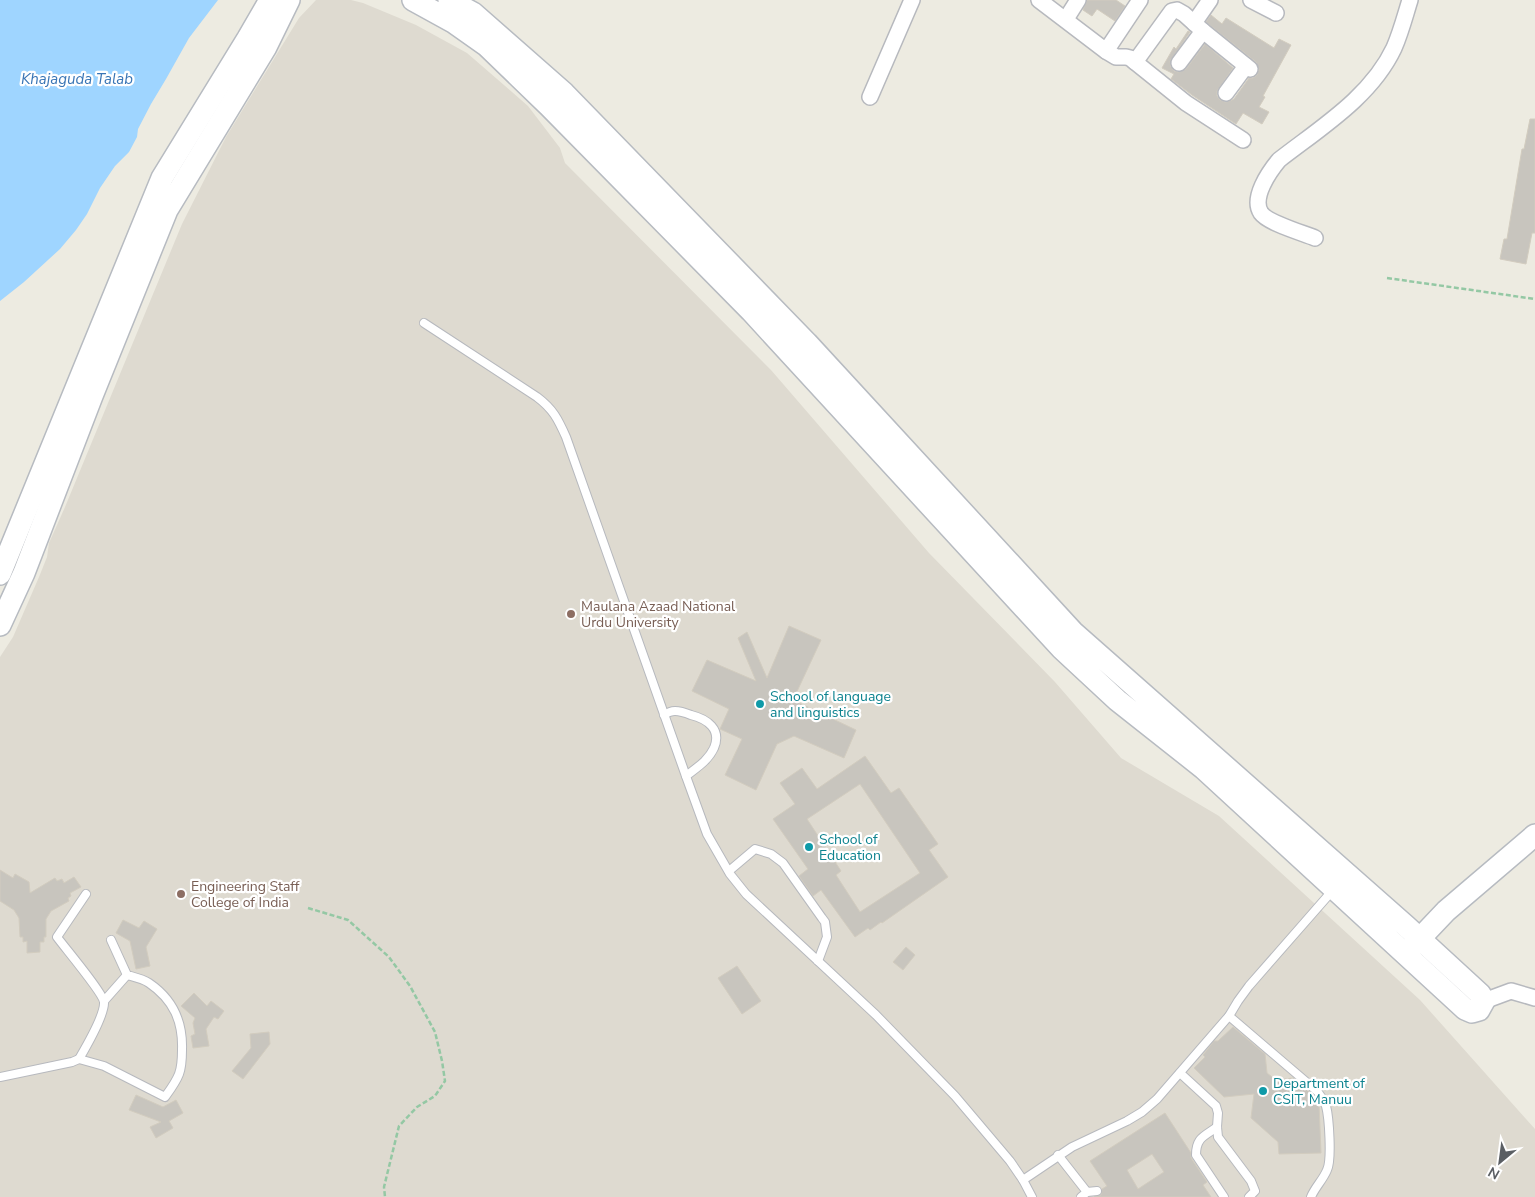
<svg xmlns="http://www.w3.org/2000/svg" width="1535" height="1197" font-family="'Nunito Sans',sans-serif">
<rect width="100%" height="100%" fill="#edebe1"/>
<path fill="#dedad0" d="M316,0H351L363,3L416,25L467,53L528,106L560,148L565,163L771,370L929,553L1055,682L1121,758L1219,816L1420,1000L1535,1129V1197H0V657L13,637L39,577L47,557L49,543L65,507L182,224L226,137L299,18Z"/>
<path fill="#9fd5ff" d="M0,0H218L189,38L166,79L151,104L138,129L137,137L129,152L115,166L100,188L87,214L76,230L60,249L24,282L0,301Z"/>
<g fill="#c8c5be" stroke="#d2ccbf" fill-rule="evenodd">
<path d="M1087,0H1116L1125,6L1115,21L1097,9L1092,16L1083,10Z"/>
<path d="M1211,15L1222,24L1226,18L1274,48L1279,39L1291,45L1263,96L1265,97L1259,107L1269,112L1262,124L1243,113L1236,124L1192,95L1171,79L1174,74L1162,68L1174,47L1176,49L1188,31L1190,32L1170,61L1171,67L1174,71L1178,72L1186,69L1205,44L1233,68L1217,91V96L1220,100L1225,102L1230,101L1234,99L1249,78H1253L1257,75L1259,70L1256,62L1206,22Z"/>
<path d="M1530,119H1535V233H1532L1526,264L1500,259L1504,239H1507L1522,149H1524Z"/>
<path d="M789,626L821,640L793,700L856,730L844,758L794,736L777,744L756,790L725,775L742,739L720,729L729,709L692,691L707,660L756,681L738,638L747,632L767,678Z"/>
<path d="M865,756L891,793L899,788L938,844L929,850L948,877L882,923L881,922L870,930L868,928L855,937L821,890L813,896L799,876L808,869L773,819L795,804L780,783L802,768L817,789ZM860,784L920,873L860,912L836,875L841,871L807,819Z"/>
<path d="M0,870L13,878L15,874L29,882L30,893L55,878L57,881L62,879L64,883L74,877L81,887L70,893L71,896L68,898L69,901L51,911L46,919V937H44V942H40V952L27,953V941L23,942V937H20L19,918L14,910L0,901Z"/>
<path d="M123,920L139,928L144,921L157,929L146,947L150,966L136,969L130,941L116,933Z"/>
<path d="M906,947L915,955L903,970L893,962Z"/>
<path d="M737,966L761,1001L742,1014L718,978Z"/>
<path d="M194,993L207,1006L211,1001L224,1011L218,1019L214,1017L206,1029L209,1046L193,1048L191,1036L195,1034L193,1023L195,1018L181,1006Z"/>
<path d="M1233,1027L1265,1054L1267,1073L1276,1080L1293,1078L1314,1096L1319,1104L1321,1153L1279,1154L1278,1142L1251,1118L1254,1094L1224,1097L1194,1068L1205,1057L1203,1055L1214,1041H1218Z"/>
<path d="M269,1032L270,1044L243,1079L232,1071L251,1048L250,1034Z"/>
<path d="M136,1095L163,1107L176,1100L183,1113L169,1121L173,1128L156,1138L150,1127L161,1122L129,1110Z"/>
<path d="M1165,1113L1191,1153V1158L1207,1182L1203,1185L1211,1197H1094L1101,1195L1102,1189L1107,1186L1090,1161ZM1152,1154L1164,1172L1138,1189L1127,1170Z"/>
</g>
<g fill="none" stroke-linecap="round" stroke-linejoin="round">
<defs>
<g id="lane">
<path d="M424,323L537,397C553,409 558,419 566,437L687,779L707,834L730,874L746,894L876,1015L955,1096L1010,1161L1023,1180L1032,1197"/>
<path d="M664,715C667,713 672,711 675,711C680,711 686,713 691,715C707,719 722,729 714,748C708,761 696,768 686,776"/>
<path d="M729,871L755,849L771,854L783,863L822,918L825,922L827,937L818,961"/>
<path d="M104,1001L127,975"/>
<path d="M1229,1016L1318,1092C1321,1097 1324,1101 1326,1106C1329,1117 1332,1160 1327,1170C1323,1180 1315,1187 1311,1197"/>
<path d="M79,1059L104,1066L165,1097C170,1090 176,1082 179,1074C182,1066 182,1058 182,1050C183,1022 174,1000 149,983C143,979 134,977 127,975L111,940"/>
<path d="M1180,1073L1216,1106L1218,1113L1217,1127L1218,1137L1251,1181L1255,1191L1249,1197"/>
<path d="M0,1077L72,1062L79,1059C86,1047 105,1015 104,1002C103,993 65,948 57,937L86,894"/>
<path d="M1217,1127C1205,1136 1196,1137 1196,1155L1224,1197"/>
<path d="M1058,1155L1087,1192"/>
<path d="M1023,1180L1072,1147L1127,1121L1142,1112L1157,1099L1229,1016L1238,1001L1249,986L1333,890"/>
<path d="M1081,1197L1087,1192L1097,1191"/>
</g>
<g id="street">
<path d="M1039,0L1106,51L1140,0"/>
<path d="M1251,0L1276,13"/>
<path d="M1066,19L1078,0"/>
<path d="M1194,23L1210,0"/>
<path d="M1106,51L1116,57H1126L1130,58L1186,103L1243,140"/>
<path d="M1135,62L1172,11L1177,10L1184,14L1203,31L1250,69"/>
<path d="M1179,63L1203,31"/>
<path d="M1226,93L1246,66"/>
<path d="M870,97L912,0"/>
<path d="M1315,238C1303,233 1268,223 1261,213C1251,198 1269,172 1279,160C1320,128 1371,97 1394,48C1401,32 1405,16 1410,0"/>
<path d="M1484,1001L1511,991L1535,998"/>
</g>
<g id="secondary">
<path d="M413,0L453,22L487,46L548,105L751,311L1061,648L1117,700L1203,768L1465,1009L1472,1012L1479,1010L1484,1001L1480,994L1406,926L1073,632L807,343L564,93L473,13L449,0"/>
<path d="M0,574L162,178L248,38L270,0"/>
<path d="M0,625L24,573L92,396L167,210L266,47L289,0"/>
<path d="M1410,949L1446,911L1535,835"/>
</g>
</defs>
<use href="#lane" stroke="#b7b9be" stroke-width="10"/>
<use href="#street" stroke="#b7b9be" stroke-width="18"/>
<use href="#secondary" stroke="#b7bbc1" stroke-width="24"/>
<g stroke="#94c8a4" stroke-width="2.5" stroke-dasharray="5 2.5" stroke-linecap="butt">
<path d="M1387,278L1535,299"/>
<path d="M308,908L348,920L389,957L410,986L435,1032L442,1061L445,1081L435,1096L417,1107L399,1126L384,1187L385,1197"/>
</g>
<use href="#lane" stroke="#fff" stroke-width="8"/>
<use href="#street" stroke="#fff" stroke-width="15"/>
<use href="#secondary" stroke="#fff" stroke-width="21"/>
</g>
<g fill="#8d6e63" stroke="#fff" stroke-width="2">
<circle cx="571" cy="614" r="5"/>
<circle cx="181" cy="894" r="5"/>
</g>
<g fill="#0f9aa8" stroke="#fff" stroke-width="2">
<circle cx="760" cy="704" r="5"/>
<circle cx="809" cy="847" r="5"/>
<circle cx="1263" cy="1091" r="5"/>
</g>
<g text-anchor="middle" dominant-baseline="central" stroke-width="4.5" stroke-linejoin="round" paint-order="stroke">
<g font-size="14" fill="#785e54" stroke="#fff" text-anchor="start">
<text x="581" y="606">Maulana Azaad National<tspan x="581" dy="16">Urdu University</tspan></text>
<text x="191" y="886">Engineering Staff<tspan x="191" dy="16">College of India</tspan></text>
</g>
<g font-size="14" fill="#0d838f" stroke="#fff" text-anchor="start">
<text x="770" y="696">School of language<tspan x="770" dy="16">and linguistics</tspan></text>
<text x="819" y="839">School of<tspan x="819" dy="16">Education</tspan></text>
<text x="1273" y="1083">Department of<tspan x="1273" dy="16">CSIT, Manuu</tspan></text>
</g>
<g font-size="15" font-style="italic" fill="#3975b5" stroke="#fff">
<text x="77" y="79">Khajaguda Talab</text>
</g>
</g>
<g transform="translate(1500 1162) rotate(209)" stroke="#ffffff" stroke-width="4" paint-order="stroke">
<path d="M0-4L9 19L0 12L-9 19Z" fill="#5a5e63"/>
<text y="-8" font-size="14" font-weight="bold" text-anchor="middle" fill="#5a5e63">N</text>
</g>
</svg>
